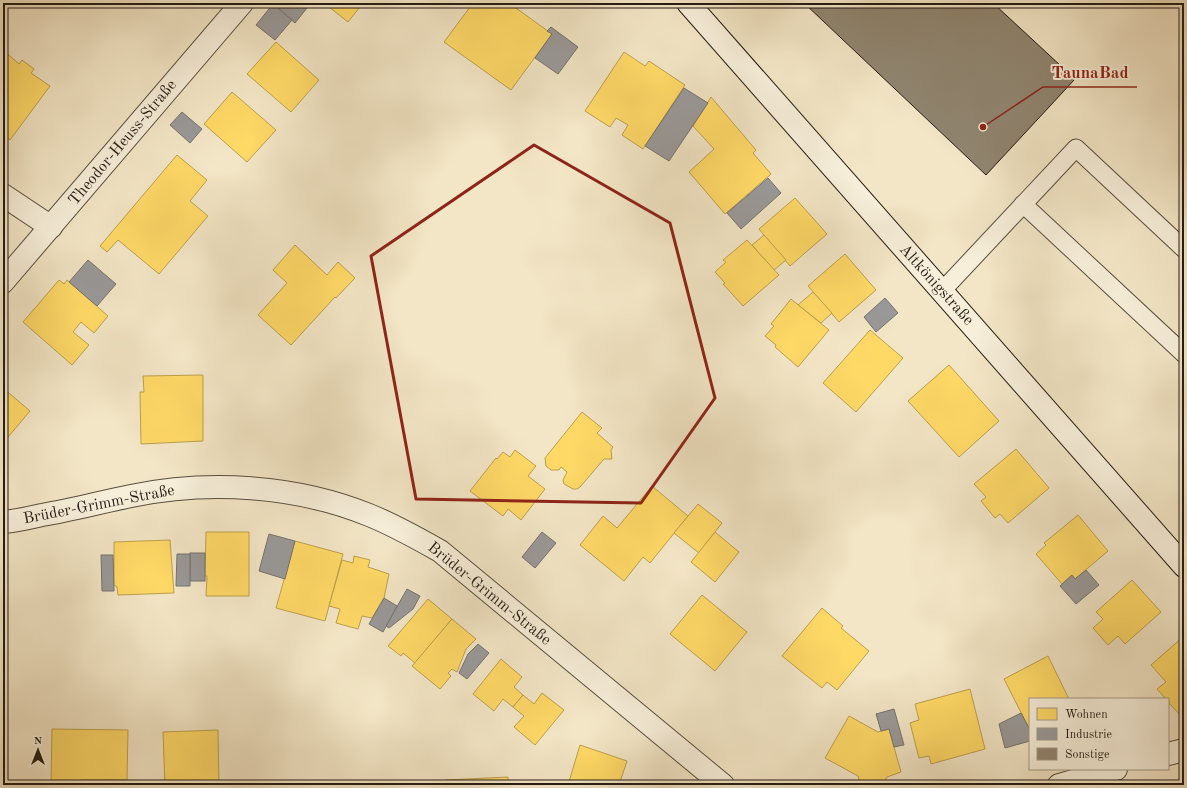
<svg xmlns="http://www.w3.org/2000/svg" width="1187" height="788" font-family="'Old Standard TT',serif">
<rect width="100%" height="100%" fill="#f3e6c6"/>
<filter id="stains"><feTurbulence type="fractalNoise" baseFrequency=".005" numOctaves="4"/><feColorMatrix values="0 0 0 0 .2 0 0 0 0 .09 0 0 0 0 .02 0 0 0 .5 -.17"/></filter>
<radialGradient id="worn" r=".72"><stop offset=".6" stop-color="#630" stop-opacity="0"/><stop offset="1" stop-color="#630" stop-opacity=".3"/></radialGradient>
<g fill="#ffd966" stroke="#bda04d">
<path d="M324,3H363L348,22Z"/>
<path d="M473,3H509L552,34L511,90L444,42Z"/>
<path d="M276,42L319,80L291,112L247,74Z"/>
<path d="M3,50L19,64L22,60L34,69L31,73L50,86L10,140L3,135Z"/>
<path d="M624,52L645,66L649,61L685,85L643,149L622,135L628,125L616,118L610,127L585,111Z"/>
<path d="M232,92L276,130L247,162L204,124Z"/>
<path d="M711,97L756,150L753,153L771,174L725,214L689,172L714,149L693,126Z"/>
<path d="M177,155L207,180L190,201L208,216L159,274L118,240L107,252L100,246Z"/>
<path d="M795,198L827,234L790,266L759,229Z"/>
<path d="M764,235L786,260L774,270L752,245Z"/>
<path d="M747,240L779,275L743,306L723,284L725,283L715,272L726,262L723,260Z"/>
<path d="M295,245L327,275L338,262L355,278L336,298L335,297L291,345L258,315L287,283L273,270Z"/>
<path d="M845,254L876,290L839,322L808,286Z"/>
<path d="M59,280L64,284L67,280L108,316L94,333L81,322L73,332L89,345L72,365L23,322Z"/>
<path d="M813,292L832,313L821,323L798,305Z"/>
<path d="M791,299L829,330L798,367L775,347L776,345L765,336L774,326L771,324Z"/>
<path d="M870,330L903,358L856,412L823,383Z"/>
<path d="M949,365L999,421L959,457L908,401Z"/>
<path d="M203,375V441L141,444L140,392H144L143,376Z"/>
<path d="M3,388L30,411L3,443Z"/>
<path d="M582,412L602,428L597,433L613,447L611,450L612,459H604L580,487L577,489H573L564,484L563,480L567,472L561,467L559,470H551L546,466L545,458Z"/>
<path d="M1016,449L1049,488L1008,523L1000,514L995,518L981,501L986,497L974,484Z"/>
<path d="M515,450L536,466L528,476L545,489L521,520L508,509L503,516L470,491L496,458L497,459L503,452L510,457Z"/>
<path d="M652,486L688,516L650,563L643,557L624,581L580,545L603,516L617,528Z"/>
<path d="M698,504L722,523L699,553L674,533Z"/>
<path d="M1078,515L1108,551L1075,579L1072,575L1062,584L1036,554L1046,545L1044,543Z"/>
<path d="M206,532H249V596H206L207,576H205Z"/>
<path d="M715,532L739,552L715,582L691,562Z"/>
<path d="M170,540L174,593L118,595L117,587L114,585V542Z"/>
<path d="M295,541L343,554L325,621L276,608Z"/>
<path d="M354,556L370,560L368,567L389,574L384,598L372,618L362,616L358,629L336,623L340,609L329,606L342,560L353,563Z"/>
<path d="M1132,580L1161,612L1125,644L1118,636L1108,645L1093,628L1103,619L1096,612Z"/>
<path d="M702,595L747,632L715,671L670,634Z"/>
<path d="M428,599L452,619L415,663L403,653L401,656L388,646Z"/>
<path d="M822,608L843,626L841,628L869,651L837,690L827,682L822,688L782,656Z"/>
<path d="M452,619L476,639L466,649L457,672L452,669L448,673L451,676L440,689L412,666Z"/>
<path d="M1184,636V717L1183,718L1168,702V699H1166L1157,689L1166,682L1151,665Z"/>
<path d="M1048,656L1069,699H1030V730L1004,679Z"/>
<path d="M501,659L522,677L514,687L523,695L513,707L503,699L494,711L473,694Z"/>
<path d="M970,689L985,749L931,764L929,756L919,758L910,723L919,720L915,704Z"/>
<path d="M542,693L564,710L535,745L514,727L524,716L513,707L523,695L534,704Z"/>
<path d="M849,716L878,732L889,729L901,772L887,777L882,785H860L858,776L825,758Z"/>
<path d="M52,729L128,730L127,780H81V785H51Z"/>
<path d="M218,730L219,785H165L163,732Z"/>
<path d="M580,745L627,761L619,785H568Z"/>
<path d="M508,777V785H445V780Z"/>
<path d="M371,781L372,785H337L336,782Z"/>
</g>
<g fill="#999" stroke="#767370">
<path d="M274,3H311L295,23L273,4Z"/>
<path d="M273,4L292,20L275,40L256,25Z"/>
<path d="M551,27L578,47L558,74L535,58L552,34L547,31Z"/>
<path d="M684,88L708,103L669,161L645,146Z"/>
<path d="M182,112L202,129L190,143L170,125Z"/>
<path d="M768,178L781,193L741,229L727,213Z"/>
<path d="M88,260L116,284L97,306L69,282Z"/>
<path d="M885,298L898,313L876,332L864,317Z"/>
<path d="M542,532L556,543L535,568L522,557Z"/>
<path d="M269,534L295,541L285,579L259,571Z"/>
<rect x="190" y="553" width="15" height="28"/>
<path d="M177,554H190V586H176Z"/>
<path d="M101,555H113L114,591H102Z"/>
<path d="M1086,570L1099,585L1076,604L1060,586L1072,575L1075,579Z"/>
<path d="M407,589L420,596L413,609L389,628L386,626Z"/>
<path d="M384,598L397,606L383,632L369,624Z"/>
<path d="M478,644L489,653L467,679L459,673L468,654Z"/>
<path d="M894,709L904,745L894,747L889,729L881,731L876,714Z"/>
<path d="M1021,713L1030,730V741L1005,748L999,724Z"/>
</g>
<path fill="#908570" stroke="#241b12" d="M804,3H993L1075,79L986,175Z"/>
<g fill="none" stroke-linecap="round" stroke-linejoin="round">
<defs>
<g id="lane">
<path d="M1023,204L1184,354"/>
<path d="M942,291L1076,148L1184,249"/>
</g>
<g id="street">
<path d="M3,195L51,227"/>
<path d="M3,282L242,3"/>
<path d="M3,522C16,521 29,518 42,515C72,510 101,502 131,496C208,480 295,485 369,515C394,525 417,538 440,551L723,785"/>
<path d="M1168,754L1184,750"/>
<path d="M1059,785L1116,769"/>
</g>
<path id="secondary" d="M688,3L1184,566"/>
</defs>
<use href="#lane" stroke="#584e3f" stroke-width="19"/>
<use href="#street" stroke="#584e3f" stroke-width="24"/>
<use href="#secondary" stroke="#241b12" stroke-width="24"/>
<use href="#lane" stroke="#f7efda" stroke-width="17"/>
<use href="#street" stroke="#f7efda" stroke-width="22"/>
<use href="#secondary" stroke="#f7efda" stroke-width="22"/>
</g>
<path fill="none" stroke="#8f2418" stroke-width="3" stroke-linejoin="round" d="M534,145L670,223L715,398L641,503L416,499L371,256Z"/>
<g text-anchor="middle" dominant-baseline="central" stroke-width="4" stroke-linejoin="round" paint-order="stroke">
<g font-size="16" fill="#241b12" stroke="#f7efda">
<text transform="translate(123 143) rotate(-50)">Theodor-Heuss-Straße</text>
<text transform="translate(936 285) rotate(48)">Altkönigstraße</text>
<text transform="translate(99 505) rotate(-11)">Brüder-Grimm-Straße</text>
<text transform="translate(489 594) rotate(39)">Brüder-Grimm-Straße</text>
</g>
</g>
<path fill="none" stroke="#8f2418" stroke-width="1.5" d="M983 127L1043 87H1137"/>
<circle fill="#8f2418" stroke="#f7efda" stroke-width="1.5" cx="983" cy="127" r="4"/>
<g font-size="17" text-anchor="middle" font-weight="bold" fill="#8f2418" stroke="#f7efda" stroke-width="4" stroke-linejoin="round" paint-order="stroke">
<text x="1090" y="78">TaunaBad</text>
</g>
<rect width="1187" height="788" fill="none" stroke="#f3e6c6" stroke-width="16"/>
<rect x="4" y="4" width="1179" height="780" fill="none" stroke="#241b12" stroke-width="2"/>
<rect x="8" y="8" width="1171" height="772" fill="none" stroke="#241b12"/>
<rect x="1029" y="698" width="140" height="72" fill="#f7efda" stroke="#a39a8a"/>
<rect x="1037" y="708" width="20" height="12" fill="#ffd966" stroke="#a39a8a"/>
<text x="1065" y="718" font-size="12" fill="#241b12">Wohnen</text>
<rect x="1037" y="728" width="20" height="12" fill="#999999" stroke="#a39a8a"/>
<text x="1065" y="738" font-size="12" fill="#241b12">Industrie</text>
<rect x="1037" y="748" width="20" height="12" fill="#908570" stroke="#a39a8a"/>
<text x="1065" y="758" font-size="12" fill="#241b12">Sonstige</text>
<g transform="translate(38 750)" stroke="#f7efda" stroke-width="3" paint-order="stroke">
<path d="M0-3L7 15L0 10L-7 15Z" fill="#241b12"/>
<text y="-6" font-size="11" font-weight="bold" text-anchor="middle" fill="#241b12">N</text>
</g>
<rect width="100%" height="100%" filter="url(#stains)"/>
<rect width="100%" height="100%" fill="url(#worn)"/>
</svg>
